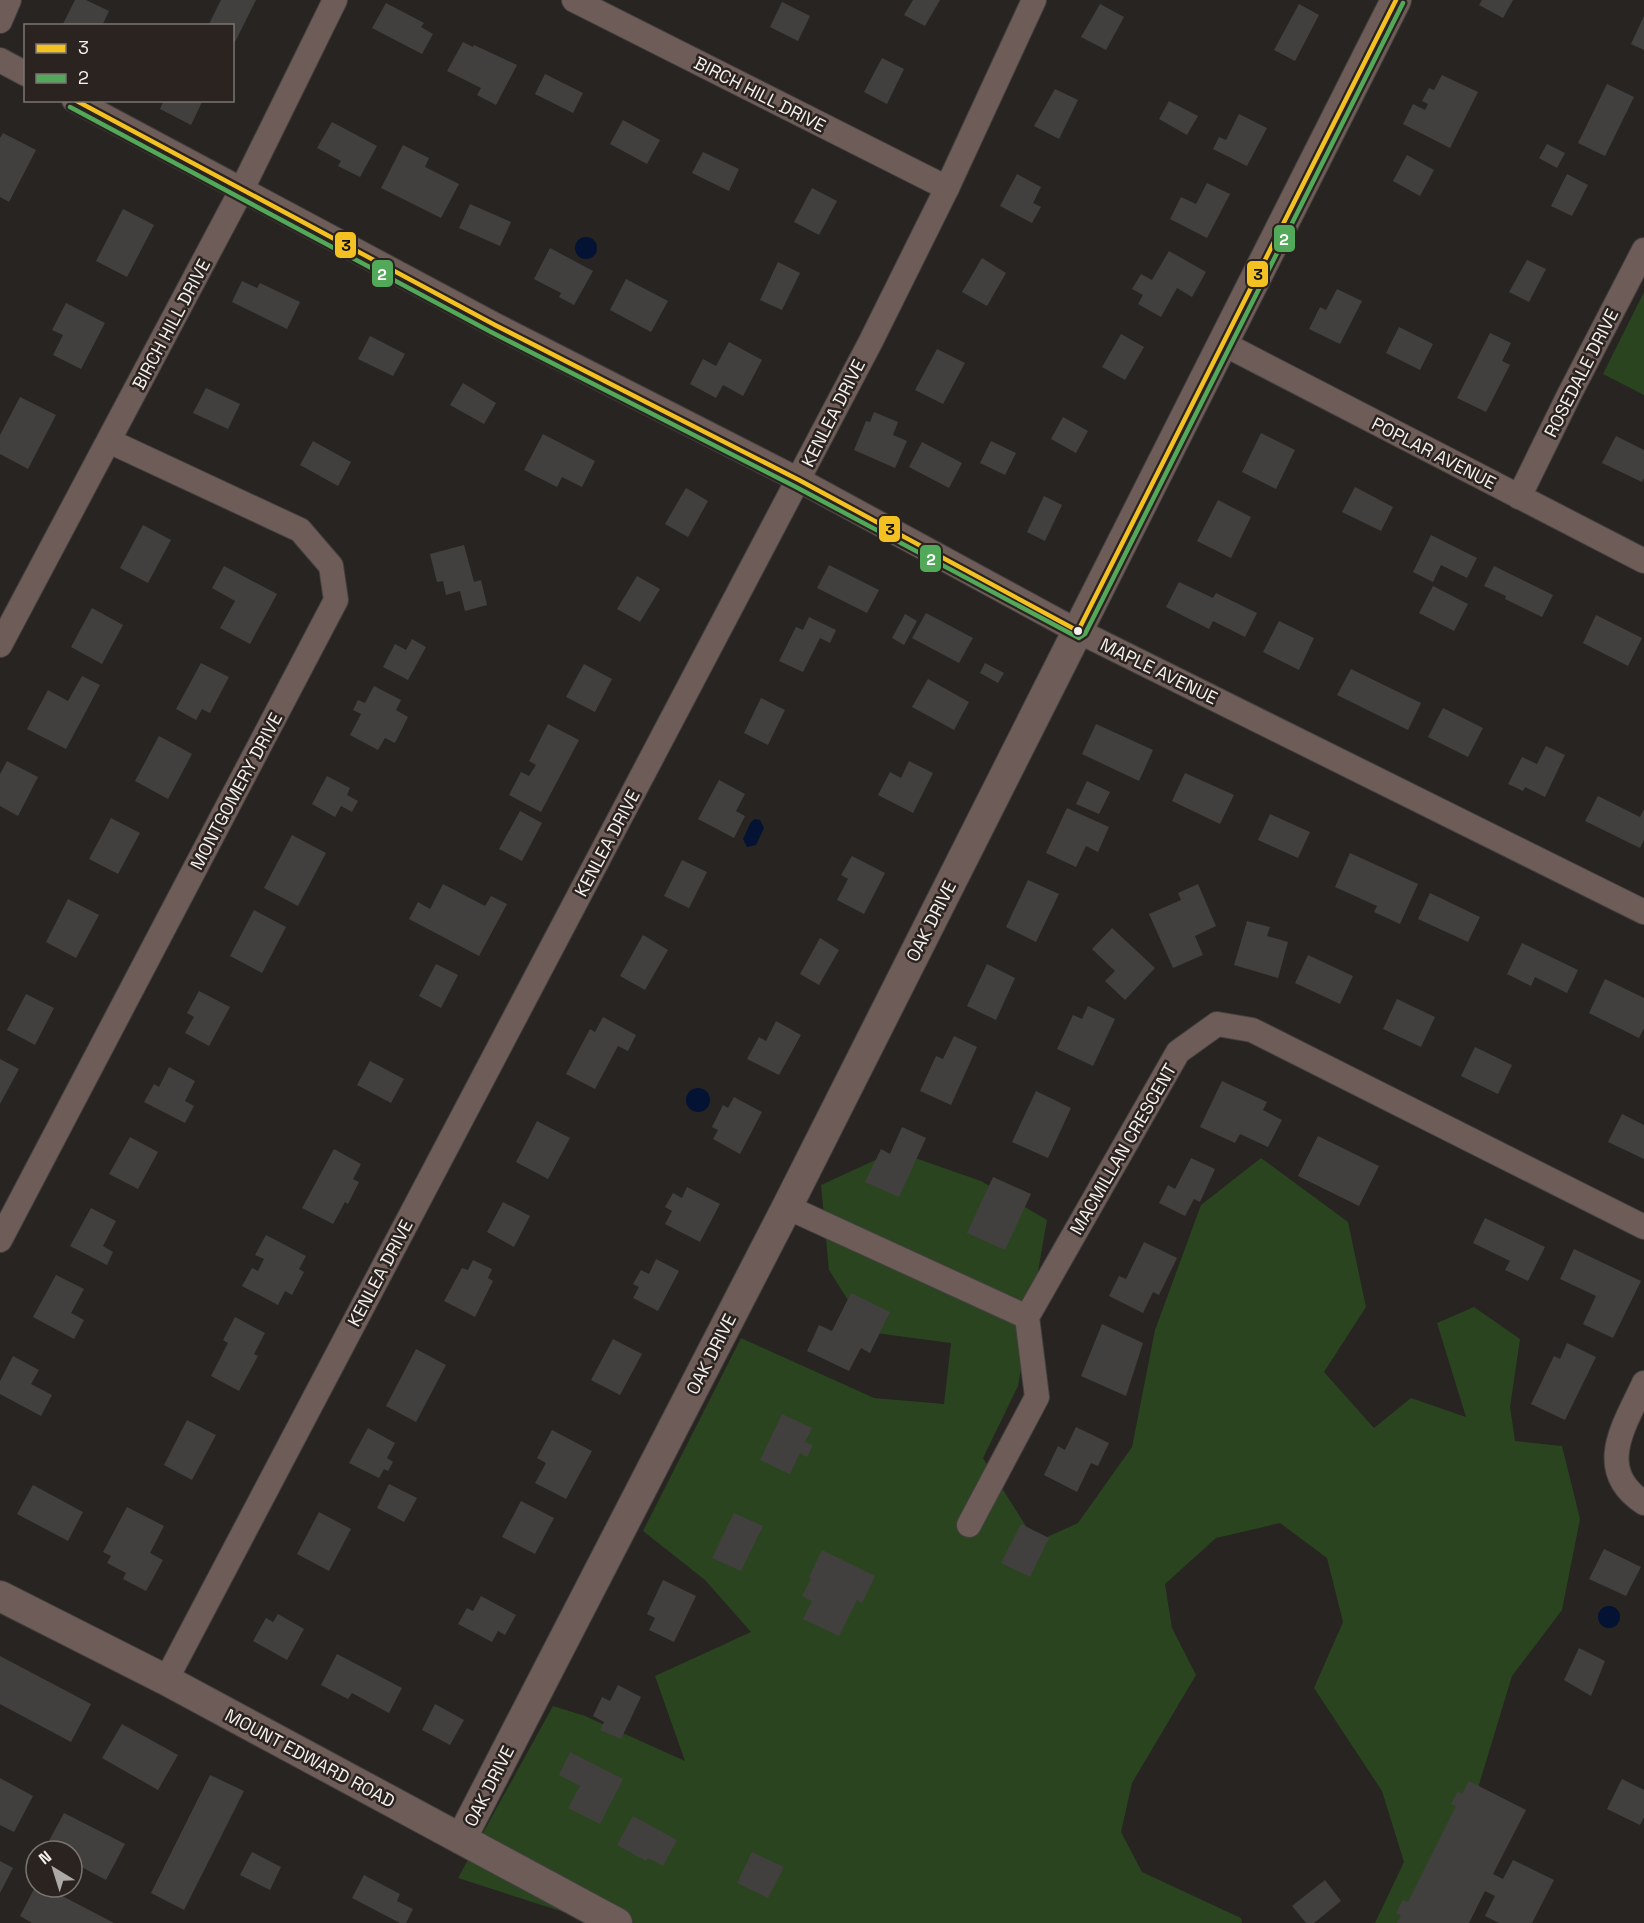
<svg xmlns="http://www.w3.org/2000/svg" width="1644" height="1923" font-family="'Space Grotesk',sans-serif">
<rect width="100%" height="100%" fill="#272422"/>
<g fill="#2a441f">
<path d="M1644,292V395L1603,374Z"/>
<path d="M895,1151L981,1181L1047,1220L1018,1386L983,1458L1036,1542L1078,1523L1132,1447L1155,1330L1201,1205L1261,1158L1348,1222L1366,1307L1324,1372L1374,1428L1411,1398L1466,1417L1437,1323L1474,1307L1520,1339L1510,1407L1515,1441L1562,1446L1580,1519L1562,1610L1512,1676L1437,1923H1375L1404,1862L1382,1791L1314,1688L1343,1622L1327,1558L1280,1523L1216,1538L1165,1584L1172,1628L1196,1675L1132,1783L1121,1832L1142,1872L1241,1918L1242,1923H586L585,1919L458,1878L553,1706L585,1716L685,1761L655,1676L751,1632L705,1580L643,1531L741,1338L874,1398L944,1404L951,1343L868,1332L829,1270L821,1185Z"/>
</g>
<g fill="#041333">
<circle cx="586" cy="248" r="11"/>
<path d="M755,819L760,820L764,828L756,845L747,847L743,839L751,822Z"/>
<circle cx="698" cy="1100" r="12"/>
<circle cx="1609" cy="1617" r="11"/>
</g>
<g fill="#42403e">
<path d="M75,0H86L109,11L102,26H62Z"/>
<path d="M221,0H256L235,42L232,41V26H208Z"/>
<path d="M913,0H940L925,26L904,15Z"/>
<path d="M1482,0H1513L1503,18L1479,5Z"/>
<path d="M782,2L810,16L798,41L770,27Z"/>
<path d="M386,3L424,23L421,27L433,34L422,54L372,28Z"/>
<path d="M1100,4L1124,17L1106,50L1081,37Z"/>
<path d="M1299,4L1319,15L1295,61L1274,50Z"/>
<path d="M1644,16V50L1631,44Z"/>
<path d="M463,42L473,47L474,45L517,65L496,105L477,95L481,88L447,71Z"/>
<path d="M882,58L904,69L887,104L864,92Z"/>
<path d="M545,74L583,93L573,113L535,94Z"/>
<path d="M1442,75L1478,92L1450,148L1403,124L1413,104L1425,110L1428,104L1422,101L1429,88L1434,90Z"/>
<path d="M1607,84L1634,97L1605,156L1578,143Z"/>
<path d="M1055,89L1078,100L1059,139L1034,126Z"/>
<path d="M164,100H203L191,125L160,109Z"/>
<path d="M1169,101L1198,116L1187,135L1159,119Z"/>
<path d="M1239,114L1267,128L1247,166L1213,149L1219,137L1226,140Z"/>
<path d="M623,120L660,140L647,164L610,144Z"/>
<path d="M332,122L377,146L360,177L338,166L341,161L317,148Z"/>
<path d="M3,133L36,150L9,202L0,197V138Z"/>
<path d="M1547,144L1565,153L1557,168L1539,158Z"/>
<path d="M403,145L429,158L425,167L459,184L441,218L381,188Z"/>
<path d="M703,152L739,169L729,191L692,173Z"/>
<path d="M1407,155L1434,170L1420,196L1393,181Z"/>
<path d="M1017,174L1041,187L1033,203L1041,207L1032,223L1000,206Z"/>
<path d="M1567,174L1588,185L1572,216L1551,206Z"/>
<path d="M1207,183L1230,194L1207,238L1170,219L1181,197L1196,204Z"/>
<path d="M812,188L837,201L819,235L794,222Z"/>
<path d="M470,204L511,222L500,246L459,228Z"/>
<path d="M123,209L154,225L127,277L96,261Z"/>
<path d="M550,248L593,271L574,305L559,297L561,293L534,279Z"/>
<path d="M1169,251L1206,272L1192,297L1177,288L1161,317L1138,304L1143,295L1132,289L1141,274L1152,280Z"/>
<path d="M982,258L1006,273L987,306L962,292Z"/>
<path d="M1527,260L1546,269L1529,302L1509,292Z"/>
<path d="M778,262L800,273L782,310L760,300Z"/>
<path d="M626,279L668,301L651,332L610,310Z"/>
<path d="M242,281L257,288L260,283L300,302L287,329L232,302Z"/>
<path d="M1337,289L1362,301L1340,344L1309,329L1320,307L1326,310Z"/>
<path d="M66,303L105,323L81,369L53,355L63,335L52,330Z"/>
<path d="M1399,327L1433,344L1420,370L1386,353Z"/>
<path d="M1490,333L1511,343L1502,361L1510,365L1486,412L1457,398Z"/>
<path d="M1121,334L1144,347L1125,380L1102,367Z"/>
<path d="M370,336L405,354L393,376L358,359Z"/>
<path d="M729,342L762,360L743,396L723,385L716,398L690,384L703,359L716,366Z"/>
<path d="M937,349L965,363L943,404L915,390Z"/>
<path d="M463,383L496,403L484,424L450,405Z"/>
<path d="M206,388L240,404L228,429L193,413Z"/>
<path d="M20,397L56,415L28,469L0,454V435Z"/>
<path d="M874,412L898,422L893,435L907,441L895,468L854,450L866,421L870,422Z"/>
<path d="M1063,417L1088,431L1076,453L1051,439Z"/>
<path d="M1261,433L1295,450L1276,489L1242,472Z"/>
<path d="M543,434L595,461L582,487L562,477L557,487L524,470Z"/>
<path d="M1616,436L1644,450V478L1642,482L1602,463Z"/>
<path d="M313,441L351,462L338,486L300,465Z"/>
<path d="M991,441L1016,453L1005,475L980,463Z"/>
<path d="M922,442L962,463L949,488L909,467Z"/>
<path d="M1355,487L1393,507L1381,531L1342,512Z"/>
<path d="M686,488L708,501L688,537L665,524Z"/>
<path d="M1044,496L1062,505L1045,541L1027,532Z"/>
<path d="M1218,500L1251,517L1231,558L1197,541Z"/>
<path d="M143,525L171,540L148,583L120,568Z"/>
<path d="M1431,535L1477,558L1467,578L1441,565L1433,582L1413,572Z"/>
<path d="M464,545L474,582L481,580L487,605L465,611L460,591L446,595L443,581L437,582L430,554Z"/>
<path d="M829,565L879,590L867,613L817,588Z"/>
<path d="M224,566L277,594L250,644L220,628L235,601L212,588Z"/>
<path d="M1494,566L1553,595L1542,617L1505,599L1506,596L1484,586Z"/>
<path d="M637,576L660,589L640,622L617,609Z"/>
<path d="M1179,582L1213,598L1216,593L1257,613L1245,637L1213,621L1209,629L1166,607Z"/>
<path d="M1433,586L1468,604L1454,631L1419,613Z"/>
<path d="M92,608L123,625L102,664L71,647Z"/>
<path d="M926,613L973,638L959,663L912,638Z"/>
<path d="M905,614L917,621L904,645L892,638Z"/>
<path d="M1596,615L1642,638L1628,666L1583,643Z"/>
<path d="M809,617L836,630L830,643L820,638L803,672L779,661L796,627L803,630Z"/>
<path d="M1279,621L1314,638L1299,670L1263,652Z"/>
<path d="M412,639L426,647L408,680L383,667L395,644L406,650Z"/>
<path d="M201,663L229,677L210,713L202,709L196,720L176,709Z"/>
<path d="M985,663L1004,673L998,683L980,673Z"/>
<path d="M584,664L612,679L595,712L566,697Z"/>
<path d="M1351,669L1421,703L1408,730L1337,695Z"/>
<path d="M82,676L100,685L66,749L27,729L48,690L68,701Z"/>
<path d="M928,679L969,702L954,730L912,707Z"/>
<path d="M374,686L401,700L396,710L408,717L395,743L385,738L378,750L350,735L361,714L353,710L358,700L365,703Z"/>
<path d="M761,698L785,710L768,745L744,733Z"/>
<path d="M1443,708L1483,728L1468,757L1428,737Z"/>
<path d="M548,724L579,740L541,812L509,795L521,772L529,776L536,765L529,761Z"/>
<path d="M1096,724L1153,750L1139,781L1082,754Z"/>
<path d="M159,736L192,754L168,799L135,781Z"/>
<path d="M1546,746L1565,755L1545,797L1525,787L1523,791L1508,784L1522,757L1537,764Z"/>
<path d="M7,761L38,777L18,816L0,806V774Z"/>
<path d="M909,761L933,773L913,813L878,795L890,772L901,778Z"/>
<path d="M1185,773L1234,795L1220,824L1172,801Z"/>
<path d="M327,776L350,788L347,795L358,801L352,812L341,806L335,817L312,804Z"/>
<path d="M719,780L745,794L736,811L745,816L734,838L698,819Z"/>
<path d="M1087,781L1110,792L1099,814L1076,804Z"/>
<path d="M1598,796L1640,817L1644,809V840L1640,848L1585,821Z"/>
<path d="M1067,808L1109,827L1098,852L1086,846L1076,867L1046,853Z"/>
<path d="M520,811L542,823L522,861L499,849Z"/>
<path d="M1270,814L1310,832L1298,858L1258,840Z"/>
<path d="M111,818L140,833L118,874L89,859Z"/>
<path d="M292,835L326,853L298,906L264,888Z"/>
<path d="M1350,853L1418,884L1400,924L1374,912L1377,906L1335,887Z"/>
<path d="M852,856L885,873L864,914L837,900L848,879L841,875Z"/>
<path d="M682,860L707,872L689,908L664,896Z"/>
<path d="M1028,880L1059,894L1036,942L1006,927Z"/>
<path d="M443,884L485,906L491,896L507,904L479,956L409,919L418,902L430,909Z"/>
<path d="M1198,884L1216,926L1195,936L1203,955L1173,968L1149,914L1181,900L1178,893Z"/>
<path d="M1430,893L1480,917L1468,942L1418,919Z"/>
<path d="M68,899L99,915L76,958L46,942Z"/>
<path d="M254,910L286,927L262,973L230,956Z"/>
<path d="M1247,921L1270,927L1267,936L1288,942L1278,978L1234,965Z"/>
<path d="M1112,928L1155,968L1125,1000L1105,981L1115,971L1092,949Z"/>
<path d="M643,935L668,950L645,990L620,976Z"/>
<path d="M820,938L839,950L819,985L800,974Z"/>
<path d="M1522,943L1578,970L1567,993L1535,977L1531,986L1507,974Z"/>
<path d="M1308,955L1353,976L1340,1004L1295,983Z"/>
<path d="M436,964L458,975L441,1008L419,996Z"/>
<path d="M987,964L1015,978L996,1020L967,1006Z"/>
<path d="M1605,979L1644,998V1028L1639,1038L1589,1013Z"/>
<path d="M199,991L230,1007L209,1046L185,1033L194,1017L187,1013Z"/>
<path d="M26,994L54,1008L35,1045L7,1030Z"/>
<path d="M1397,999L1435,1017L1421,1047L1383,1029Z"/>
<path d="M1088,1006L1115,1019L1093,1066L1057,1049L1073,1015L1082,1019Z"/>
<path d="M603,1017L636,1035L628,1051L618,1046L595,1089L566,1074L590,1029L595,1032Z"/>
<path d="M776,1021L801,1035L779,1075L747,1059L759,1037L766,1041Z"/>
<path d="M954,1036L977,1047L951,1105L920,1091L936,1056L943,1059Z"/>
<path d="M1475,1047L1512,1065L1498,1094L1461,1076Z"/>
<path d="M0,1059L19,1069L0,1104Z"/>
<path d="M370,1061L404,1079L391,1103L357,1085Z"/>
<path d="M169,1067L195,1081L185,1101L194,1106L185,1123L144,1102L154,1084L159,1087Z"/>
<path d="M1222,1081L1267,1102L1263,1110L1282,1120L1268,1147L1240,1134L1235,1143L1200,1127Z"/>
<path d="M1036,1091L1071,1108L1048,1158L1012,1142Z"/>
<path d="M734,1097L762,1112L740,1154L713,1139L718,1130L712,1127L723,1105L728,1108Z"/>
<path d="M1622,1114L1644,1125V1159L1608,1142Z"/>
<path d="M537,1121L570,1138L548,1179L516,1162Z"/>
<path d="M902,1127L926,1138L899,1197L865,1182L881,1149L890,1154Z"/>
<path d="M1318,1136L1379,1166L1359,1206L1298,1176Z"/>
<path d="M130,1137L158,1152L138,1189L109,1174Z"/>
<path d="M334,1149L361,1164L353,1179L359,1182L348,1204L345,1202L333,1224L302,1208Z"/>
<path d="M1191,1158L1215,1169L1200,1202L1194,1199L1185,1216L1159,1203L1168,1185L1175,1189Z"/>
<path d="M993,1177L1031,1194L1005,1250L967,1233Z"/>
<path d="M687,1187L720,1204L700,1242L665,1224L672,1211L665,1207L673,1193L682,1198Z"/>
<path d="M503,1202L530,1216L514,1247L487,1232Z"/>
<path d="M91,1208L116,1221L103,1246L113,1252L107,1265L70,1246Z"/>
<path d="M1485,1218L1545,1247L1528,1281L1505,1270L1510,1261L1473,1243Z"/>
<path d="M266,1235L306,1256L299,1269L304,1272L292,1295L285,1291L278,1305L242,1286L252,1268L258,1271L264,1259L255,1255Z"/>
<path d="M1144,1242L1177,1258L1159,1295L1153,1292L1143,1313L1109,1296L1119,1276L1126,1279Z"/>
<path d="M1574,1249L1641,1281L1613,1338L1583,1324L1596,1296L1560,1279Z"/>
<path d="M656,1259L679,1271L658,1311L633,1298L639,1287L633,1284L641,1270L649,1274Z"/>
<path d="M473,1260L492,1269L488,1278L493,1281L475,1317L444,1301L462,1268L468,1270Z"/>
<path d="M56,1275L84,1289L71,1313L84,1320L74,1339L33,1317Z"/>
<path d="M851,1293L890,1312L870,1353L861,1348L849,1371L807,1351L819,1325L832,1331Z"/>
<path d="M235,1317L265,1333L254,1354L258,1356L239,1391L211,1376L228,1343L223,1340Z"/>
<path d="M1102,1324L1143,1343L1126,1396L1081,1376Z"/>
<path d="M613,1339L642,1354L620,1395L591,1380Z"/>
<path d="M1567,1343L1596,1357L1565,1420L1531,1404L1554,1356L1560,1359Z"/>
<path d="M416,1349L446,1365L416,1422L386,1406Z"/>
<path d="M13,1356L39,1370L31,1384L52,1395L41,1416L0,1394V1381Z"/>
<path d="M782,1414L812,1428L805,1442L813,1445L807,1457L800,1453L790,1474L760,1460Z"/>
<path d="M187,1420L216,1435L192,1480L164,1465Z"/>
<path d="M1076,1427L1109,1443L1098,1466L1091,1463L1077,1492L1044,1475L1058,1446L1065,1450Z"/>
<path d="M368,1428L395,1443L387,1458L393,1462L388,1471L384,1469L379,1478L349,1463Z"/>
<path d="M552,1430L592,1451L566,1499L535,1483L546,1463L537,1458Z"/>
<path d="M389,1484L417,1498L404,1522L377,1508Z"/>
<path d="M33,1485L83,1512L68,1541L17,1514Z"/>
<path d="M521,1501L554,1518L535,1554L502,1537Z"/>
<path d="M127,1507L164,1526L150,1553L163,1560L146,1591L123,1579L126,1573L107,1563L111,1556L103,1552Z"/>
<path d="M319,1512L351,1529L329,1571L297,1554Z"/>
<path d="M734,1513L763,1526L741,1571L712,1558Z"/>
<path d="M1021,1524L1049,1538L1030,1577L1001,1563Z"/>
<path d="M1604,1549L1641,1567L1626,1596L1589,1579Z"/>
<path d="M822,1550L875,1576L862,1603L857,1600L839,1636L803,1619L812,1601L802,1596L811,1579L809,1577Z"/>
<path d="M663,1580L696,1596L674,1642L649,1630L655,1618L647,1614Z"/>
<path d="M481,1596L516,1615L505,1635L498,1631L492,1642L458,1624L467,1608L473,1611Z"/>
<path d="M278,1614L304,1629L287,1660L253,1641L266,1618L273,1622Z"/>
<path d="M1579,1648L1605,1661L1591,1696L1564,1680Z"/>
<path d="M337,1654L402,1688L389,1713L352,1693L348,1699L321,1685Z"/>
<path d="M0,1656L91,1704L71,1742L0,1704Z"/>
<path d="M618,1685L641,1697L621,1739L600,1730L604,1722L593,1716L602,1697L610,1701Z"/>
<path d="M435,1704L464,1720L450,1745L422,1730Z"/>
<path d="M122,1724L178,1755L158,1790L102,1758Z"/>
<path d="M570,1752L623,1779L600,1824L568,1808L580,1786L559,1775Z"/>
<path d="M210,1775L244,1791L184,1910L151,1893Z"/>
<path d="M0,1778L33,1796L14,1832L0,1825Z"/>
<path d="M1622,1779L1644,1790V1817L1640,1825L1607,1809Z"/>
<path d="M1469,1781L1526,1810L1493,1874L1503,1879L1513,1860L1554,1880L1532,1923H1499L1485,1916L1495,1896L1485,1891L1469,1923H1397L1401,1915L1396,1913L1403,1900L1408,1902L1456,1806L1451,1804L1458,1791L1462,1794Z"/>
<path d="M64,1813L125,1844L106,1880L72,1862V1851H50L45,1848Z"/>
<path d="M633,1816L677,1840L663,1866L648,1858L646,1861L617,1845Z"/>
<path d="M252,1852L281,1867L270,1890L240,1875Z"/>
<path d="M752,1852L784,1867L768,1898L737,1883Z"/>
<path d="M0,1861L13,1868L0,1893Z"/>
<path d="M364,1875L400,1894L397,1901L413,1909L406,1923H400L352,1898Z"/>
<path d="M1325,1880L1341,1901L1314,1923H1306L1292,1906Z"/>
<path d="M35,1887H45L114,1923H32L20,1916Z"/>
</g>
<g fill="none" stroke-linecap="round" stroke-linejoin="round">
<defs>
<g id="minor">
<path d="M574,0L947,188"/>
<path d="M0,21L9,0"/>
<path d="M0,60L26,74"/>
<path d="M74,100L495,325L799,480L1062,623L1644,912"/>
<path d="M1224,344L1644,561"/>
<path d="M1519,497L1569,395L1644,250"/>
<path d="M0,645L241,191L335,0"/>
<path d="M787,1207L1027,1317"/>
<path d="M0,1240L336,600L331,566L300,530L109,441"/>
<path d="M1644,1383C1625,1425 1593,1469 1644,1503"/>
<path d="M969,1525L1037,1397L1027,1317L1178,1052L1217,1024L1252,1030L1644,1227"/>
<path d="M166,1680L871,341L947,188L1034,0"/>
</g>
<g id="tertiary">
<path d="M0,1596L166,1680L617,1923"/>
<path d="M461,1839L787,1207L1396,0"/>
</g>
</defs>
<use href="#minor" stroke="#43413f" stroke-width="26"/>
<use href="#tertiary" stroke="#43413f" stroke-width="32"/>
<use href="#minor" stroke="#6e5c58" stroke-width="24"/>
<use href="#tertiary" stroke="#6e5c58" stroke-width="30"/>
<defs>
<path id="bus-1" d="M75,100L495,325L799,480L1078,631L1396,0"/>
<path id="bus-2" d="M70,107L491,332L796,487L1079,638L1085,634L1403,3"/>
</defs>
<use href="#bus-1" stroke="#2a231f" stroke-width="9"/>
<use href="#bus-2" stroke="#2a231f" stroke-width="9"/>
<use href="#bus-1" stroke="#f4c123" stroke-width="4.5"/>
<use href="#bus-2" stroke="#52a959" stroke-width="4.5"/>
</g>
<circle fill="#f5f1ee" stroke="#2a231f" stroke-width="2" cx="1078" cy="631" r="5"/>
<g text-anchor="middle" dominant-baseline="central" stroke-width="5" stroke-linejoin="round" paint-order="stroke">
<g font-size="18" fill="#f5f1ee" stroke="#2a231f">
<text transform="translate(760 94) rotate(27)">BIRCH HILL DRIVE</text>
<text transform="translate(171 324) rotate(-62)">BIRCH HILL DRIVE</text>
<text transform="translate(1581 373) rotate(-63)">ROSEDALE DRIVE</text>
<text transform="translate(833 413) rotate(-63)">KENLEA DRIVE</text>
<text transform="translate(1434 453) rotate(27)">POPLAR AVENUE</text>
<text transform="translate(1159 671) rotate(26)">MAPLE AVENUE</text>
<text transform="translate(236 791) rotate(-62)">MONTGOMERY DRIVE</text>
<text transform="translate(607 843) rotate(-62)">KENLEA DRIVE</text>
<text transform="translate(931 921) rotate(-63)">OAK DRIVE</text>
<text transform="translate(1123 1149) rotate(-60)">MACMILLAN CRESCENT</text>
<text transform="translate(380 1273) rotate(-62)">KENLEA DRIVE</text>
<text transform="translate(711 1354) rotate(-63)">OAK DRIVE</text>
<text transform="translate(310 1758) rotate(28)">MOUNT EDWARD ROAD</text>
<text transform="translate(489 1786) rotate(-63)">OAK DRIVE</text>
</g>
</g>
<g stroke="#2a231f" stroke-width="2">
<rect x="1273" y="224" width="23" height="29" rx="6" fill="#52a959"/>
<rect x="334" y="231" width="23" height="28" rx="6" fill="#f4c123"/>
<rect x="371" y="259" width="23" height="29" rx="6" fill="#52a959"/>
<rect x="1246" y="260" width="23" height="28" rx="6" fill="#f4c123"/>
<rect x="878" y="515" width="23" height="28" rx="6" fill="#f4c123"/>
<rect x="919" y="544" width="23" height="29" rx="6" fill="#52a959"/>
</g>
<g font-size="16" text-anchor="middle" font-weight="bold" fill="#fff">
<text x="1284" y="245">2</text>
<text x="382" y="280">2</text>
<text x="931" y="565">2</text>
</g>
<g font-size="16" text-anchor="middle" font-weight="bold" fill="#111">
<text x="346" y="251">3</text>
<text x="1258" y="280">3</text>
<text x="890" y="535">3</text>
</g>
<rect x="24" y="24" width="210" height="78" fill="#2a231f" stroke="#7b7572" stroke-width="1.5"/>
<rect x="36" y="44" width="30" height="9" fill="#f4c123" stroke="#7b7572" stroke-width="1.5"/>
<text x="78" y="54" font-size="18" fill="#f5f1ee">3</text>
<rect x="36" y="74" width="30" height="9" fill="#52a959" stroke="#7b7572" stroke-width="1.5"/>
<text x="78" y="84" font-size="18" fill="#f5f1ee">2</text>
<g transform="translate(54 1869) rotate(322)"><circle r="28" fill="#2a231f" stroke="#7b7572" stroke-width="1.5"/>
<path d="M0-4.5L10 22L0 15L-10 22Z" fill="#ada9a7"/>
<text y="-9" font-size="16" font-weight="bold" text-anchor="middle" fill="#f5f1ee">N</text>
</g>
</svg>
